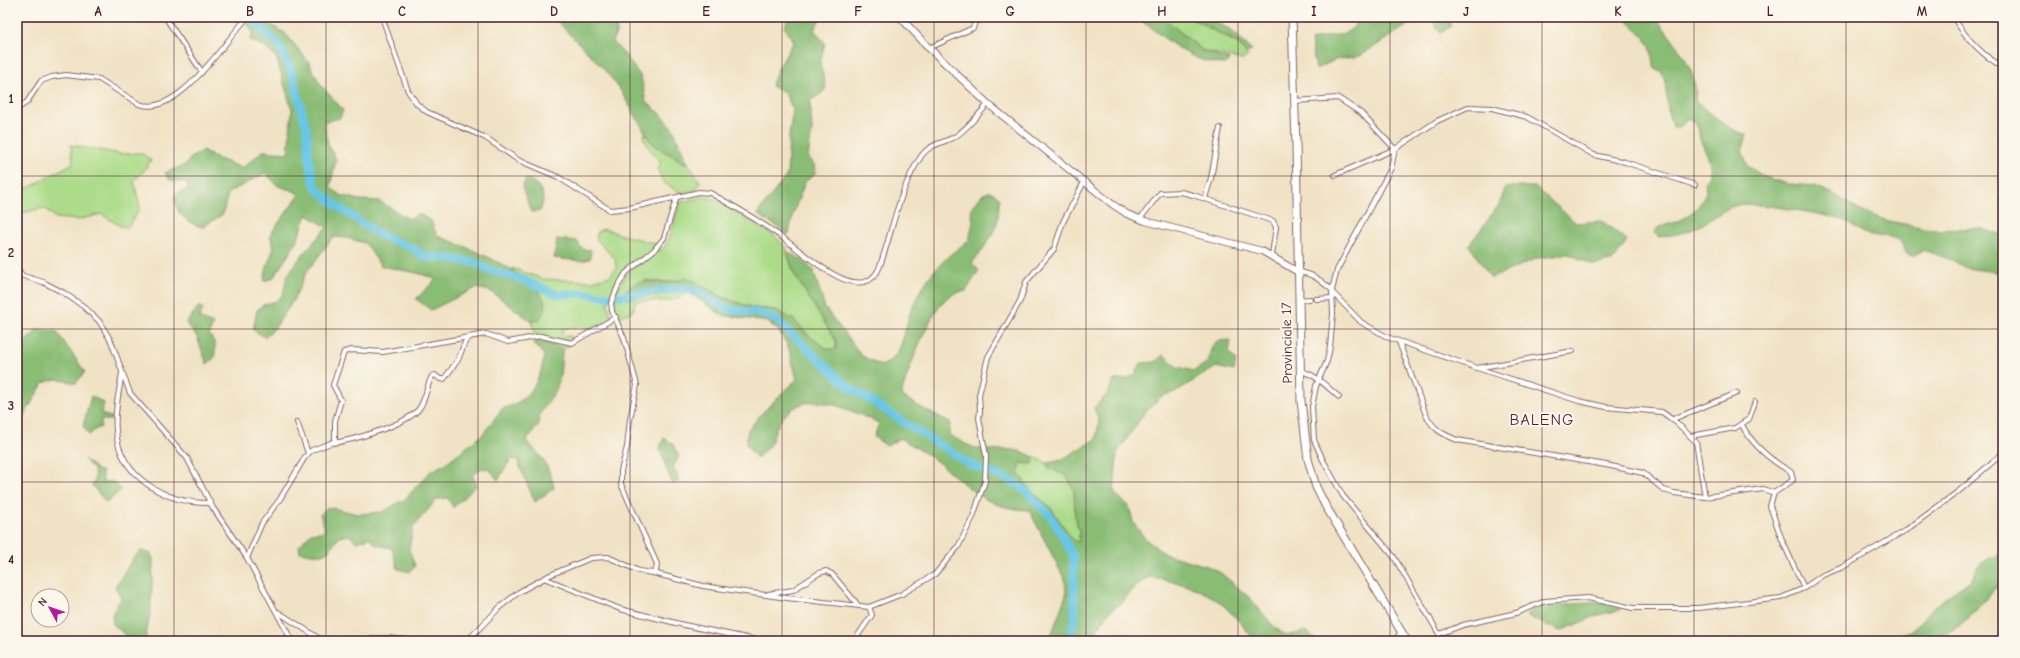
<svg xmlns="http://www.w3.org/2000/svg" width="2020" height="658" font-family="'Comic Neue',sans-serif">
<rect width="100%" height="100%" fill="#fbf7ec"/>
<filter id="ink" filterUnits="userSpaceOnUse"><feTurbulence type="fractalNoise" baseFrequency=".025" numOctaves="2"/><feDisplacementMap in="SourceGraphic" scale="8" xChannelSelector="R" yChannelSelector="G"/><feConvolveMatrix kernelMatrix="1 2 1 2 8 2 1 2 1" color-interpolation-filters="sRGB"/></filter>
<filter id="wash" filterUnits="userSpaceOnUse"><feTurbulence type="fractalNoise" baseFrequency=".012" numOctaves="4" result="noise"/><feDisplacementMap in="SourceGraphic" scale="16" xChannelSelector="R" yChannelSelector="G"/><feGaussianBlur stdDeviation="0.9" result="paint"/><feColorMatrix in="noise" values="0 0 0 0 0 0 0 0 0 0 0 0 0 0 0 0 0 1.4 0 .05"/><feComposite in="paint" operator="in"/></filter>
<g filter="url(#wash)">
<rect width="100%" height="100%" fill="#f0e2c4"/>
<g fill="#acdc89" stroke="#7b7e5a">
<path d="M1162,17H1189L1238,44L1248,56L1242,60L1202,50Z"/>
<path d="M645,133C653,145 661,150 674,156C679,159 682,163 688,163L700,182L696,190L680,193L663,182L658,170L661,162L652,153L643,137Z"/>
<path d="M71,145L122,154L141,153L151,160L144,171L134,181L140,208L128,227L120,226L101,214L78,220L56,218L44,208L17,214V192L32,186L73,163Z"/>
<path d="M704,197L714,199L776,237L786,247L794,274L836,341V350L827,349L809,336L794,320L776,310L753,308L722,297L689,278L666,282L644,280L627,299L687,291C676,307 652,298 635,302L633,311L620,317L616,314L613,304C616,290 625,273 637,265C645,258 659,254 665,246C674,232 674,217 681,202Z"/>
<path d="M605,229L622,235L657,244L643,256L634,261L618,280L608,304L610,313V320L587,331L583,326L566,328L561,332L564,336H571V344L562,350L537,339L531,321L540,320L512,268L543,279L592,281L610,276L616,268L615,259L596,239L598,231Z"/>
<path d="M1034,457L1047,463L1049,468L1067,476L1074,490L1075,516L1079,531V543L1073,541L1050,507L1030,490L1018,473L1021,463L1032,464Z"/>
</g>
<g fill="#89bc75" stroke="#6a6e50">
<path d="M553,17H607L615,22L617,32L612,41L625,55L641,77L646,102L661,114L673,129L688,163H683L675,157L661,150L651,142L619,88L604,69Z"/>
<path d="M789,17H821L814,30L825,43L820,64L826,88L821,94L810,101L812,131L808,157L814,165L816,173L805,182L793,214L789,234L757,214L787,175L789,136L793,110L785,93L771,86L778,69L794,41L784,27Z"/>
<path d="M1140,17H1162L1202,50L1230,60L1226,64C1194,65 1168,40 1143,22Z"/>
<path d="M1189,17H1206L1231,30L1252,50L1246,53L1238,43Z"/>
<path d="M1353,17H1366L1369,24H1377L1392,17H1420L1360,56L1335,60L1316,69L1311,41C1328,33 1342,39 1355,26Z"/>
<path d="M1430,17H1447L1451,26L1441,33Z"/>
<path d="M1624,17H1656C1672,41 1700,70 1695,100C1713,117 1724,127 1747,135L1742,151L1748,166L1764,177L1789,184L1814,186L1832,193L1860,211L1888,221L1937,230L1981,228L2003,236V273L1966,268L1952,260L1923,250L1914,256L1907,254C1904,250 1902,243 1899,241C1889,234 1877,238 1866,234C1859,231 1853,224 1845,221C1831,215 1750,201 1737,205C1726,208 1718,215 1708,221C1694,231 1676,235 1659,237L1654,233L1659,227C1677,223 1697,214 1705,195C1707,191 1704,185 1706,180C1707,178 1709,175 1710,172C1712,161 1706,153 1702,144C1695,131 1705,130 1688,119L1680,127H1673C1664,110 1670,88 1661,71L1656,70C1650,62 1654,52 1648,43C1642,34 1631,25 1624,17Z"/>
<path d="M258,18L285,33L308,61L320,84L343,110L340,118L324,122L328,144L336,159L330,187L340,195L359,200L379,201L409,219L419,214L431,221L437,236C463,245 537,274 545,303C547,309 542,315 539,320L531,321L490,291L476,288L431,310L416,299L436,279L421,274L381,266L365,243L346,238L333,237L306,273L293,301L274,329L265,337L253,330L257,310L263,305L276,301L283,294L287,276L302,255L327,227L307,215L295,245L273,278L264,281L267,266L274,248L270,235L299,195L294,191L278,186L265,173L228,193L223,214L203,227C186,224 174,212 175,195L187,189V183L170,180L165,173L185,165L192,157L203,150L216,158L242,168L263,151L288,153L292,110L276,57L264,47L250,40L253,32L246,23Z"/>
<path d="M2003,171V203L2000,200L2001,190L1999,176Z"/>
<path d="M526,179C541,183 547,197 540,211L531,212L522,187Z"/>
<path d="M1506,187H1535L1576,223L1602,221L1627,240L1614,260L1594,265L1569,254L1538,258L1491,278L1469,245L1499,205Z"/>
<path d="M990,191L1000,198C998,205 999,210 998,217C996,233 982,251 972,263L979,270L966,291C957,292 950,294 944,301C927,318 908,371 901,395L920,407L950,422L949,435C962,442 976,451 991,450C1011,450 1014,447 1034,457L1033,464L1021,463L1018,473L1030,490L1050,507L1073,540L1079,542V531L1075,516L1074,490L1067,476L1049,468L1047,463L1061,460L1096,439L1099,421L1094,408L1108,393L1114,380L1125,379L1135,375L1141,363L1155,362L1164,355L1177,367L1194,371L1208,362L1211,349L1217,341L1231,340L1229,353L1236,360L1234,371L1216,367L1175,392L1162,396L1145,412L1117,453L1114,493L1129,506L1133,522L1146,540L1165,554L1207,566L1221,573L1250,598L1275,628L1287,636L1306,631L1317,641H1255C1248,633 1242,624 1235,617C1211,589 1183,583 1149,577L1136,586L1122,603L1110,611L1089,641H1049L1066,595L1065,580L1029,510C985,509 971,488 939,463C927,453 913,446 900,438L887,446L874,437L879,423C845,409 803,383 778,425C774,430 774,437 771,443C768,448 761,454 757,458L746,444L748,430L763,412L797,379L788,346L778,330L768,322L722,315L687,291L627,299L626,290C642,276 650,284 667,282C675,281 682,279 689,278L722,297L753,308L776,310L794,320L809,336L827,349H836V341L794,274L787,252L799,258L813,270L825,308L862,356L882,366C907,353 902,329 913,305C924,279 945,256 969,241L973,222L971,208L982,195Z"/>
<path d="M557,239L577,241L582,249L591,250L590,259L580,261L554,258Z"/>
<path d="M199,306L203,309L199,318L213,324L209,334L215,343V357L207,364L197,337L186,323Z"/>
<path d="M38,329L57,332L85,372L76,383L56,379L43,383L17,428V350Z"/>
<path d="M537,339L562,350L560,378L556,390L539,415V424L526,441C542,456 550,467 554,488L535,502L517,460L511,459L498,480L489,469L482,468L472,475L477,485L453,508L448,498L437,499L413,527L409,549L415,566L410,572L398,569L392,548L376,545L370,538L357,542L349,535L339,537C326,557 323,556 300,552L299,546L311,533L321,532L325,529L320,515L327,507L358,514L382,512L405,499L430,472L446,463L482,435L503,408C528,403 542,379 544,355L533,343Z"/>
<path d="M91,396L104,403L101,414L114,418L112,420H101V427L96,429L89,435L83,426Z"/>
<path d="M664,438L673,444L679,456L673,467L679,480L673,484C667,473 665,460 659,449Z"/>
<path d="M84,459L99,471H102L103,482L113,481L121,490L106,503L92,485L95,480L94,470Z"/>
<path d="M2003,549V584L1994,589L1971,616L1938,641H1878L1911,631L1938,603L1972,579L1980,564L1990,558H1995Z"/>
<path d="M141,551L151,553L153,560L151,607L145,641H124L125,635L113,624L112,614L121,598L115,587L134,557Z"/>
<path d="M1603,602L1618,605L1620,610L1598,615L1560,631L1527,616L1533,609L1547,606Z"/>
</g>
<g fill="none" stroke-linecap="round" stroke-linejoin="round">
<g stroke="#68c6e6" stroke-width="8">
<path d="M251,18L279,45L292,73L306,126L310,166L315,187L333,203L378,234L410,247L428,258L441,257L477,263L488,270L518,278L559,295L579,293L610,297"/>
<path d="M619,296L684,288L696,291L730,310L758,313L775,319L849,387L971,465L1010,480L1026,491L1052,518L1073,555L1075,617L1069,641"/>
</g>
</g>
</g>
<g filter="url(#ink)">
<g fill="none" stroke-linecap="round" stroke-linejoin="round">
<defs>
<g id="street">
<path d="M165,17L202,72"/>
<path d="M382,17L408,91L417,104L427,112L486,138L518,160L558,177L610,210L630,208L699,192L710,193C734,206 758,220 780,236C800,249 863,312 880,266C893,229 899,188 922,155C930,144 944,143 956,136C968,128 978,115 988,104"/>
<path d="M1953,17C1966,38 1981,55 2003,67"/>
<path d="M929,48L973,28L977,17"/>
<path d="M1998,64L2003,56"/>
<path d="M1295,101L1338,98L1361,113L1395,149L1391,168L1337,270L1332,290L1333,314L1330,347L1327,361L1316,386L1312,407L1314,440L1323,460L1343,496L1394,557L1439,634L1441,641"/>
<path d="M17,109L27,102L41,81L52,77L66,75L99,79L139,104C178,119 225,40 248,17"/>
<path d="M1335,175L1395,149L1437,121L1468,107L1492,108L1527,117L1594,155L1625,162L1695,185"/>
<path d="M1205,198L1211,178L1220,128"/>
<path d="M1140,219L1160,193L1181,192L1193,195L1273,221L1276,227L1272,255"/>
<path d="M17,268L21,274"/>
<path d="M1298,272C1313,273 1321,281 1332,290"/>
<path d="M17,274L43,282L64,293L83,306L99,321L111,341L130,393L187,458L213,508L247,558L292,641"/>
<path d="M1333,293L1361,322L1387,337L1477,368L1573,351"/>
<path d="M1316,299L1333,298"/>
<path d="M1299,300L1310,299"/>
<path d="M1399,342L1426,415C1433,429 1442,434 1457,440L1606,465L1643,473L1664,490L1674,493L1705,497L1763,489L1774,493"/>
<path d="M1477,368L1579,401L1606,407L1662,412L1677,423L1696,442L1705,497"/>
<path d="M1300,371C1316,374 1327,387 1339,397"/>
<path d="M122,373C119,392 114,412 116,431C120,478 167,504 211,503"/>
<path d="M1673,419L1737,393"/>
<path d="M297,422L308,453"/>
<path d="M1742,425C1753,446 1770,460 1791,472L1793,480L1774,493L1770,506L1782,540L1804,588"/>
<path d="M1691,436L1735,428L1749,419L1755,402"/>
<path d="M332,443C351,441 405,425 418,410C426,401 426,387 432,376L435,375L440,379H444L458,360L465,342L470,337"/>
<path d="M247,558L262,523L280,499L305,457L312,450L331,443L335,440V421L341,400L333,385L344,352L352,350L383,352L486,334L508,342L541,336L572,343L616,317"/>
<path d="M653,573L703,586L787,598L869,607L902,594L935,574L958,547L973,517L985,481L986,456L979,418L980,411L979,395L988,357L1020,301L1026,282L1054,249L1063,222L1084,182"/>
<path d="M544,578L620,609L684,625L761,641"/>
<path d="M768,594L793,590L819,573L826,571L832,574L858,605"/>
<path d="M278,612L320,639L339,641"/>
<path d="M1439,634L1463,625L1516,613L1545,601L1588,598L1633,608H1699L1781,598L1804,588L1823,575L1843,567L1906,530L1959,491L2003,453"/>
<path d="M344,641L387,638L419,641"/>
<path d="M467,641L500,607L519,592L550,575L591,558L608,557L639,571L653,573L656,571L657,564L621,484V471L627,447L630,419L637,385L624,338L612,311L611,303L618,286L626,273L654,250L664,238L676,199"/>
<path d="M854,641L872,615L869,607"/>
</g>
<g id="secondary">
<path d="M900,17L929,48L988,104L1112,204L1127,214L1145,221L1262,251L1298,272"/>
<path d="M1396,641L1402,632"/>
</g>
<path id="primary" d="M1292,17L1296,144L1301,401L1308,459L1316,487L1325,505L1407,641"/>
</defs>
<use href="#street" stroke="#846361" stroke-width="6"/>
<use href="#secondary" stroke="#846361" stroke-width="8"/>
<use href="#primary" stroke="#846361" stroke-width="9"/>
<use href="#street" stroke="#fff" stroke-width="4"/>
<use href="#secondary" stroke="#fff" stroke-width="6"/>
<use href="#primary" stroke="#fff" stroke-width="7"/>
</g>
</g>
<path fill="none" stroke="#4a1f2b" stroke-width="1" stroke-opacity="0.55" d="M174,17V641M326,17V641M478,17V641M630,17V641M782,17V641M934,17V641M1086,17V641M1238,17V641M1390,17V641M1542,17V641M1694,17V641M1846,17V641M17,176H2003M17,329H2003M17,482H2003"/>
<g text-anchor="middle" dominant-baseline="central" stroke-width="4" stroke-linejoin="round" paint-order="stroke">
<g font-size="14" fill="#4a1f2b" stroke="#fbf7ec">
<text transform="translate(1287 343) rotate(-91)">Provinciale 17</text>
</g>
<g font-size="16" letter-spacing="1" fill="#4a1f2b" stroke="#fbf7ec">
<text x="1542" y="420">BALENG</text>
</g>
</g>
<rect width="2020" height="658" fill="none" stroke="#fbf7ec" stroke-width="44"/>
<g transform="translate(50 608) rotate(310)"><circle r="19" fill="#fbf7ec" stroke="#b4a19f"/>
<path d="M0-3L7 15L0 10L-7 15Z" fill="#b5179e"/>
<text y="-6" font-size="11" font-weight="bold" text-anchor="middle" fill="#4a1f2b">N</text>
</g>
<rect x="22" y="22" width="1976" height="614" fill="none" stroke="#4a1f2b" stroke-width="1.5"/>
<g font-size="13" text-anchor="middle" font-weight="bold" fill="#4a1f2b">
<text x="98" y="16">A</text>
<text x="250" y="16">B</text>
<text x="402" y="16">C</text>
<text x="554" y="16">D</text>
<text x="706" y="16">E</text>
<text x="858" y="16">F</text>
<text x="1010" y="16">G</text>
<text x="1162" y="16">H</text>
<text x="1314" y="16">I</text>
<text x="1466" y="16">J</text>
<text x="1618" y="16">K</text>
<text x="1770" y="16">L</text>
<text x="1922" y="16">M</text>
<text x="11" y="103">1</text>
<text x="11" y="257">2</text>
<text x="11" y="410">3</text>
<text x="11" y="564">4</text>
</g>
</svg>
